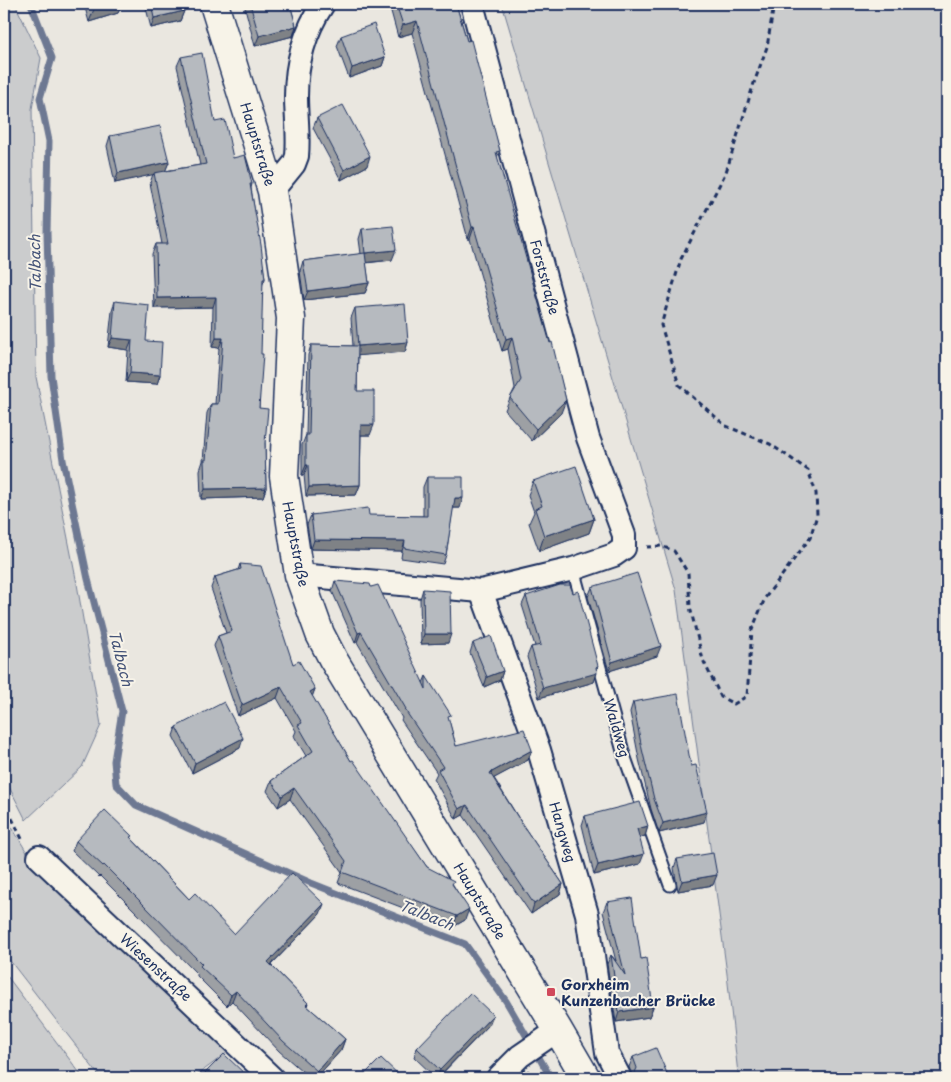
<svg xmlns="http://www.w3.org/2000/svg" width="951" height="1082" font-family="'Playpen Sans',sans-serif">
<rect width="100%" height="100%" fill="#eae7e0"/>
<filter id="ink" filterUnits="userSpaceOnUse"><feTurbulence type="fractalNoise" baseFrequency=".02" numOctaves="2"/><feDisplacementMap in="SourceGraphic" scale="10" xChannelSelector="R" yChannelSelector="G"/><feConvolveMatrix kernelMatrix="1 2 1 2 8 2 1 2 1" color-interpolation-filters="sRGB"/></filter>
<g filter="url(#ink)">
<g fill="#cbcccd" stroke="#737e96">
<path d="M4,4H15L41,58L32,109L36,377L77,584L101,725L82,767L26,820L4,777Z"/>
<path d="M502,4H947V1078H742L738,1074L727,974L676,590Z"/>
<path d="M4,814L38,871L228,1052L193,1078H101L4,953Z"/>
<path d="M4,972L82,1076L79,1078H6L4,1075Z"/>
</g>
<g fill="none" stroke-linecap="round" stroke-linejoin="round">
<path stroke="#6d7892" stroke-width="7" d="M31,4L52,58L40,98L49,141L47,233L51,376L63,460L88,579L122,711L114,761L116,784L136,805L311,883L465,944L506,1001L551,1078"/>
<defs>
<path id="lane" d="M573,569L624,755L670,885"/>
<g id="street">
<path d="M272,191L294,164L297,156C299,136 296,116 296,97C296,64 305,31 323,4"/>
<path d="M299,575L481,591L573,569L614,555L624,548V535L588,438L472,4"/>
<path d="M481,591L539,750L587,914L607,1053L620,1078"/>
<path d="M39,857L272,1078"/>
<path d="M498,1078L520,1056L558,1030"/>
</g>
<path id="secondary" d="M214,4L272,191L291,318L284,476L299,575L320,634L333,659L558,1030L586,1078"/>
</defs>
<use href="#lane" stroke="#1b2f5e" stroke-width="15"/>
<use href="#street" stroke="#1b2f5e" stroke-width="26"/>
<use href="#secondary" stroke="#1b2f5e" stroke-width="31"/>
<g stroke="#1b2f5e" stroke-width="3" stroke-dasharray="5 4" stroke-linecap="butt">
<path d="M647,547L661,546L674,551L688,573L690,607L703,660L721,697L734,704L747,696L752,630L765,598L810,538L817,515L816,493L808,470L770,444L726,426L679,385L661,325L681,259L726,172L754,83L767,47L774,4"/>
<path d="M4,802L23,841"/>
</g>
<use href="#lane" stroke="#f7f3e8" stroke-width="11"/>
<use href="#street" stroke="#f7f3e8" stroke-width="22"/>
<use href="#secondary" stroke="#f7f3e8" stroke-width="28"/>
</g>
<g fill="#9da0a4" stroke="#1b2f5e">
<path d="M84,4H122L118,13L89,22Z"/>
<path d="M145,4H182L184,11L180,21L151,28Z"/>
<path d="M244,4H290L296,26L293,36L255,46Z"/>
<path d="M389,4H456L500,151L497,157L561,413L532,441L505,410L510,398L515,388L508,349L502,351L470,239H468L412,33L398,37Z"/>
<path d="M341,36L385,57L382,66L349,78L337,46Z"/>
<path d="M181,57L233,158L252,184L251,188L265,279L262,286L259,408L265,443L266,488L263,497L201,499L200,470L203,461L207,413L211,404H215L219,348L212,347L213,307L154,308L152,254L156,244H162L150,183L153,174L115,183L107,146L110,136L169,162L165,171L200,165L177,66Z"/>
<path d="M317,118L367,166L341,180L313,128Z"/>
<path d="M362,229L392,260L366,263L369,283L365,293L304,300L300,271L303,261L361,254L359,239Z"/>
<path d="M115,301L146,341L160,375L157,384L126,382L128,350L108,347L112,311Z"/>
<path d="M355,308L408,342L405,352L358,355L357,391L370,435H361L360,485L356,495L306,496L304,475H302V445L306,435L308,355L311,345L353,346L351,318Z"/>
<path d="M427,477L460,508H453L446,555L443,564L401,558L402,551L311,549L307,525L311,515L423,516V487Z"/>
<path d="M533,481L594,519L589,533L539,551L529,523L534,512L528,495Z"/>
<path d="M240,564L293,664L315,689L312,696L351,761L427,867L452,885L465,920L453,927L338,883L342,872L290,799L278,807L267,791L271,781L306,756L294,736L296,731L277,698L238,716L214,646L218,636L226,633L211,588L215,577L238,570Z"/>
<path d="M335,581L423,683L426,676L449,721L456,746L532,750L528,760L494,778L524,827L563,884L560,894L531,914L463,815L456,819L434,779L437,773L401,720L402,718L357,642L355,643L332,591Z"/>
<path d="M592,587L657,656L609,671L588,597Z"/>
<path d="M423,589L448,643L421,644L420,599Z"/>
<path d="M526,596L598,666L594,682L539,698L527,657L531,647L535,646L522,605Z"/>
<path d="M473,643L503,671L500,680L484,687L470,653Z"/>
<path d="M633,702L691,766L704,822L659,833L651,809L639,759L630,712Z"/>
<path d="M176,727L240,748L192,773L173,736Z"/>
<path d="M585,816L648,826L645,836L639,837L640,864L594,875L582,825Z"/>
<path d="M131,838L189,899L234,934L320,914L271,965L308,1003L307,1006L345,1039L341,1050L316,1078H310L279,1051L232,1001L227,1006L197,976V974L139,915L100,876L99,877L72,851L76,841Z"/>
<path d="M677,859L713,885L678,891L674,868Z"/>
<path d="M607,902L641,959L653,1007L649,1017L616,1022L607,964L611,955L616,961L603,912Z"/>
<path d="M489,1025L438,1078H436L414,1057L417,1048Z"/>
<path d="M633,1057L669,1078H633L629,1067Z"/>
</g>
<g fill="#7f8286" stroke="#1b2f5e">
<path d="M96,4H122L118,13L89,22Z"/>
<path d="M184,11L180,21L151,28L154,18Z"/>
<path d="M417,21L412,33L398,37L403,25Z"/>
<path d="M296,26L293,36L255,46L259,36Z"/>
<path d="M385,57L382,66L349,78L352,68Z"/>
<path d="M370,156L367,166L341,180L344,170Z"/>
<path d="M169,162L165,172L115,183L118,173Z"/>
<path d="M472,227H474L470,239H468Z"/>
<path d="M396,250L392,260L362,263L365,253Z"/>
<path d="M369,283L365,293L304,300L308,291Z"/>
<path d="M216,297L213,307L154,308L157,298Z"/>
<path d="M512,337L508,349L502,351L506,339Z"/>
<path d="M112,338L132,340L128,350L108,347Z"/>
<path d="M216,338H223L219,348L212,347Z"/>
<path d="M408,342L405,352L354,356L358,346Z"/>
<path d="M130,373L160,375L157,384L126,382Z"/>
<path d="M566,400L561,413L532,441L536,429Z"/>
<path d="M361,425H374L370,435H357Z"/>
<path d="M306,465H308L304,475H302Z"/>
<path d="M360,485L356,495L306,496L309,487Z"/>
<path d="M266,488L263,497L201,499L205,489Z"/>
<path d="M455,498H463L460,508H451Z"/>
<path d="M594,519L589,533L539,551L544,536Z"/>
<path d="M314,540L405,541L402,551L311,549Z"/>
<path d="M361,632L357,642L355,643L358,633Z"/>
<path d="M424,634H451L448,643L421,644Z"/>
<path d="M661,646L657,656L609,671L612,662Z"/>
<path d="M598,666L595,674L597,673L594,682L539,698L543,688Z"/>
<path d="M503,671L500,680L484,687L487,677Z"/>
<path d="M281,687L277,698L238,716L242,705Z"/>
<path d="M315,689L311,700L310,692Z"/>
<path d="M243,738L240,748L192,773L195,763Z"/>
<path d="M532,750L528,760L487,782L490,773Z"/>
<path d="M294,788L290,799L278,807L282,796Z"/>
<path d="M467,805L463,815L456,819L459,809Z"/>
<path d="M707,812L704,822L659,833L663,823Z"/>
<path d="M648,826L645,836L634,839L637,829Z"/>
<path d="M644,854L640,864L594,875L598,865Z"/>
<path d="M717,875L713,885L678,891L682,881Z"/>
<path d="M563,884L560,894L531,914L534,904Z"/>
<path d="M324,904L320,914L264,972L268,962Z"/>
<path d="M469,909L465,920L453,927L457,916Z"/>
<path d="M236,991L232,1001L227,1006L231,995Z"/>
<path d="M653,1007L649,1017L616,1022L619,1012Z"/>
<path d="M493,1015L489,1025L437,1078L440,1070Z"/>
<path d="M345,1039L341,1050L316,1078H314L317,1071Z"/>
</g>
<g fill="#b6babf" stroke="#1b2f5e">
<path d="M151,4H182L184,11L154,18Z"/>
<path d="M250,4H290L296,26L259,36Z"/>
<path d="M396,4H456L467,41L471,40L500,151L496,152L550,343L552,342L566,400L536,429L510,398L521,380L512,337L506,339L474,227H472L417,21L403,25Z"/>
<path d="M374,24L385,57L352,68L341,36Z"/>
<path d="M202,53L215,122L225,120L233,158L245,155L252,184H250L261,245L265,279H263L261,354H263L259,408L268,409L265,443L266,488L205,489L204,460H206L211,404H218L223,338H216V297L157,298L156,244H168L154,173L206,164L181,57Z"/>
<path d="M343,105L370,156L344,170L317,118Z"/>
<path d="M160,126L169,162L118,173L110,136Z"/>
<path d="M393,226L396,250L365,253L362,229Z"/>
<path d="M365,253L369,283L308,291L303,261Z"/>
<path d="M115,301L149,305L146,341L162,342L160,375L130,373L132,340L112,338Z"/>
<path d="M405,304L408,342L358,346L355,308Z"/>
<path d="M311,345L358,346L357,391H374V425H361L360,485L309,487L308,465H306V435H309Z"/>
<path d="M576,466L594,519L544,536L535,509L542,506L533,481Z"/>
<path d="M427,477H463V498H455L446,555L404,548L405,541L314,540L311,515L368,508L369,515L427,516Z"/>
<path d="M240,564L261,566L293,664L299,661L315,689L310,692L351,761L353,760L427,867L454,881L452,884L469,909L457,916L342,872L346,861L294,788L282,796L271,781L313,751L298,725L302,723L281,687L242,705L218,636L232,631L215,577L241,569Z"/>
<path d="M637,573L661,646L612,662L592,587Z"/>
<path d="M335,581L370,584L371,587L378,585L426,689V676L451,715L448,716L456,746L524,729L532,750L490,773L524,827L563,884L534,904L467,805L459,809L438,770L443,767L405,710L406,709L361,632L358,633Z"/>
<path d="M560,585H570L573,593L578,591L598,666L596,667L597,673L543,688L531,647L541,645L526,596Z"/>
<path d="M423,589L450,591L451,634H424Z"/>
<path d="M491,636L503,671L487,677L473,643Z"/>
<path d="M678,694L691,766L696,765L707,812L663,823L654,799L642,749L633,702Z"/>
<path d="M224,702L243,738L195,763L176,727Z"/>
<path d="M640,802L648,826L637,829L644,854L598,865L585,816Z"/>
<path d="M105,810L132,836L130,837L189,899L195,893L234,934L292,873L324,904L268,962L308,1003L306,1005L345,1039L317,1071L283,1041L236,991L231,995L200,966L202,964L143,904L104,865L103,866L76,841Z"/>
<path d="M713,853L717,875L682,881L677,859Z"/>
<path d="M632,898L641,959L646,958L653,1007L619,1012L611,955L625,975L607,902Z"/>
<path d="M470,993L493,1015L440,1070L417,1048Z"/>
<path d="M656,1048L669,1078H634L633,1077L637,1068L633,1057Z"/>
<path d="M224,1054L249,1078H200Z"/>
<path d="M381,1058L402,1078H361Z"/>
<path d="M528,1070L536,1078H520Z"/>
</g>
</g>
<rect fill="#d1495b" stroke="#f7f3e8" stroke-width="2" x="546" y="987" width="10" height="10" rx="2.5"/>
<g text-anchor="middle" dominant-baseline="central" stroke-width="4" stroke-linejoin="round" paint-order="stroke">
<g font-size="14" fill="#1b2f5e" stroke="#f7f3e8">
<text transform="translate(258 144) rotate(73)">Hauptstraße</text>
<text transform="translate(545 277) rotate(75)">Forststraße</text>
<text transform="translate(296 544) rotate(79)">Hauptstraße</text>
<text transform="translate(617 728) rotate(74)">Waldweg</text>
<text transform="translate(563 832) rotate(74)">Hangweg</text>
<text transform="translate(480 901) rotate(59)">Hauptstraße</text>
<text transform="translate(156 967) rotate(43)">Wiesenstraße</text>
</g>
<g font-size="14" font-weight="bold" fill="#1b2f5e" stroke="#f7f3e8" text-anchor="start">
<text x="561" y="984">Gorxheim<tspan x="561" dy="16">Kunzenbacher Brücke</tspan></text>
</g>
<g font-size="15" font-style="italic" fill="#445378" stroke="#f7f3e8">
<text transform="translate(34 263) rotate(-91)">Talbach</text>
<text transform="translate(122 658) rotate(76)">Talbach</text>
<text transform="translate(427 914) rotate(22)">Talbach</text>
</g>
</g>
<rect width="951" height="1082" fill="none" stroke="#f7f3e8" stroke-width="20"/>
<rect x="10" y="10" width="931" height="1062" fill="none" stroke="#1b2f5e" stroke-width="2" filter="url(#ink)"/>
</svg>
